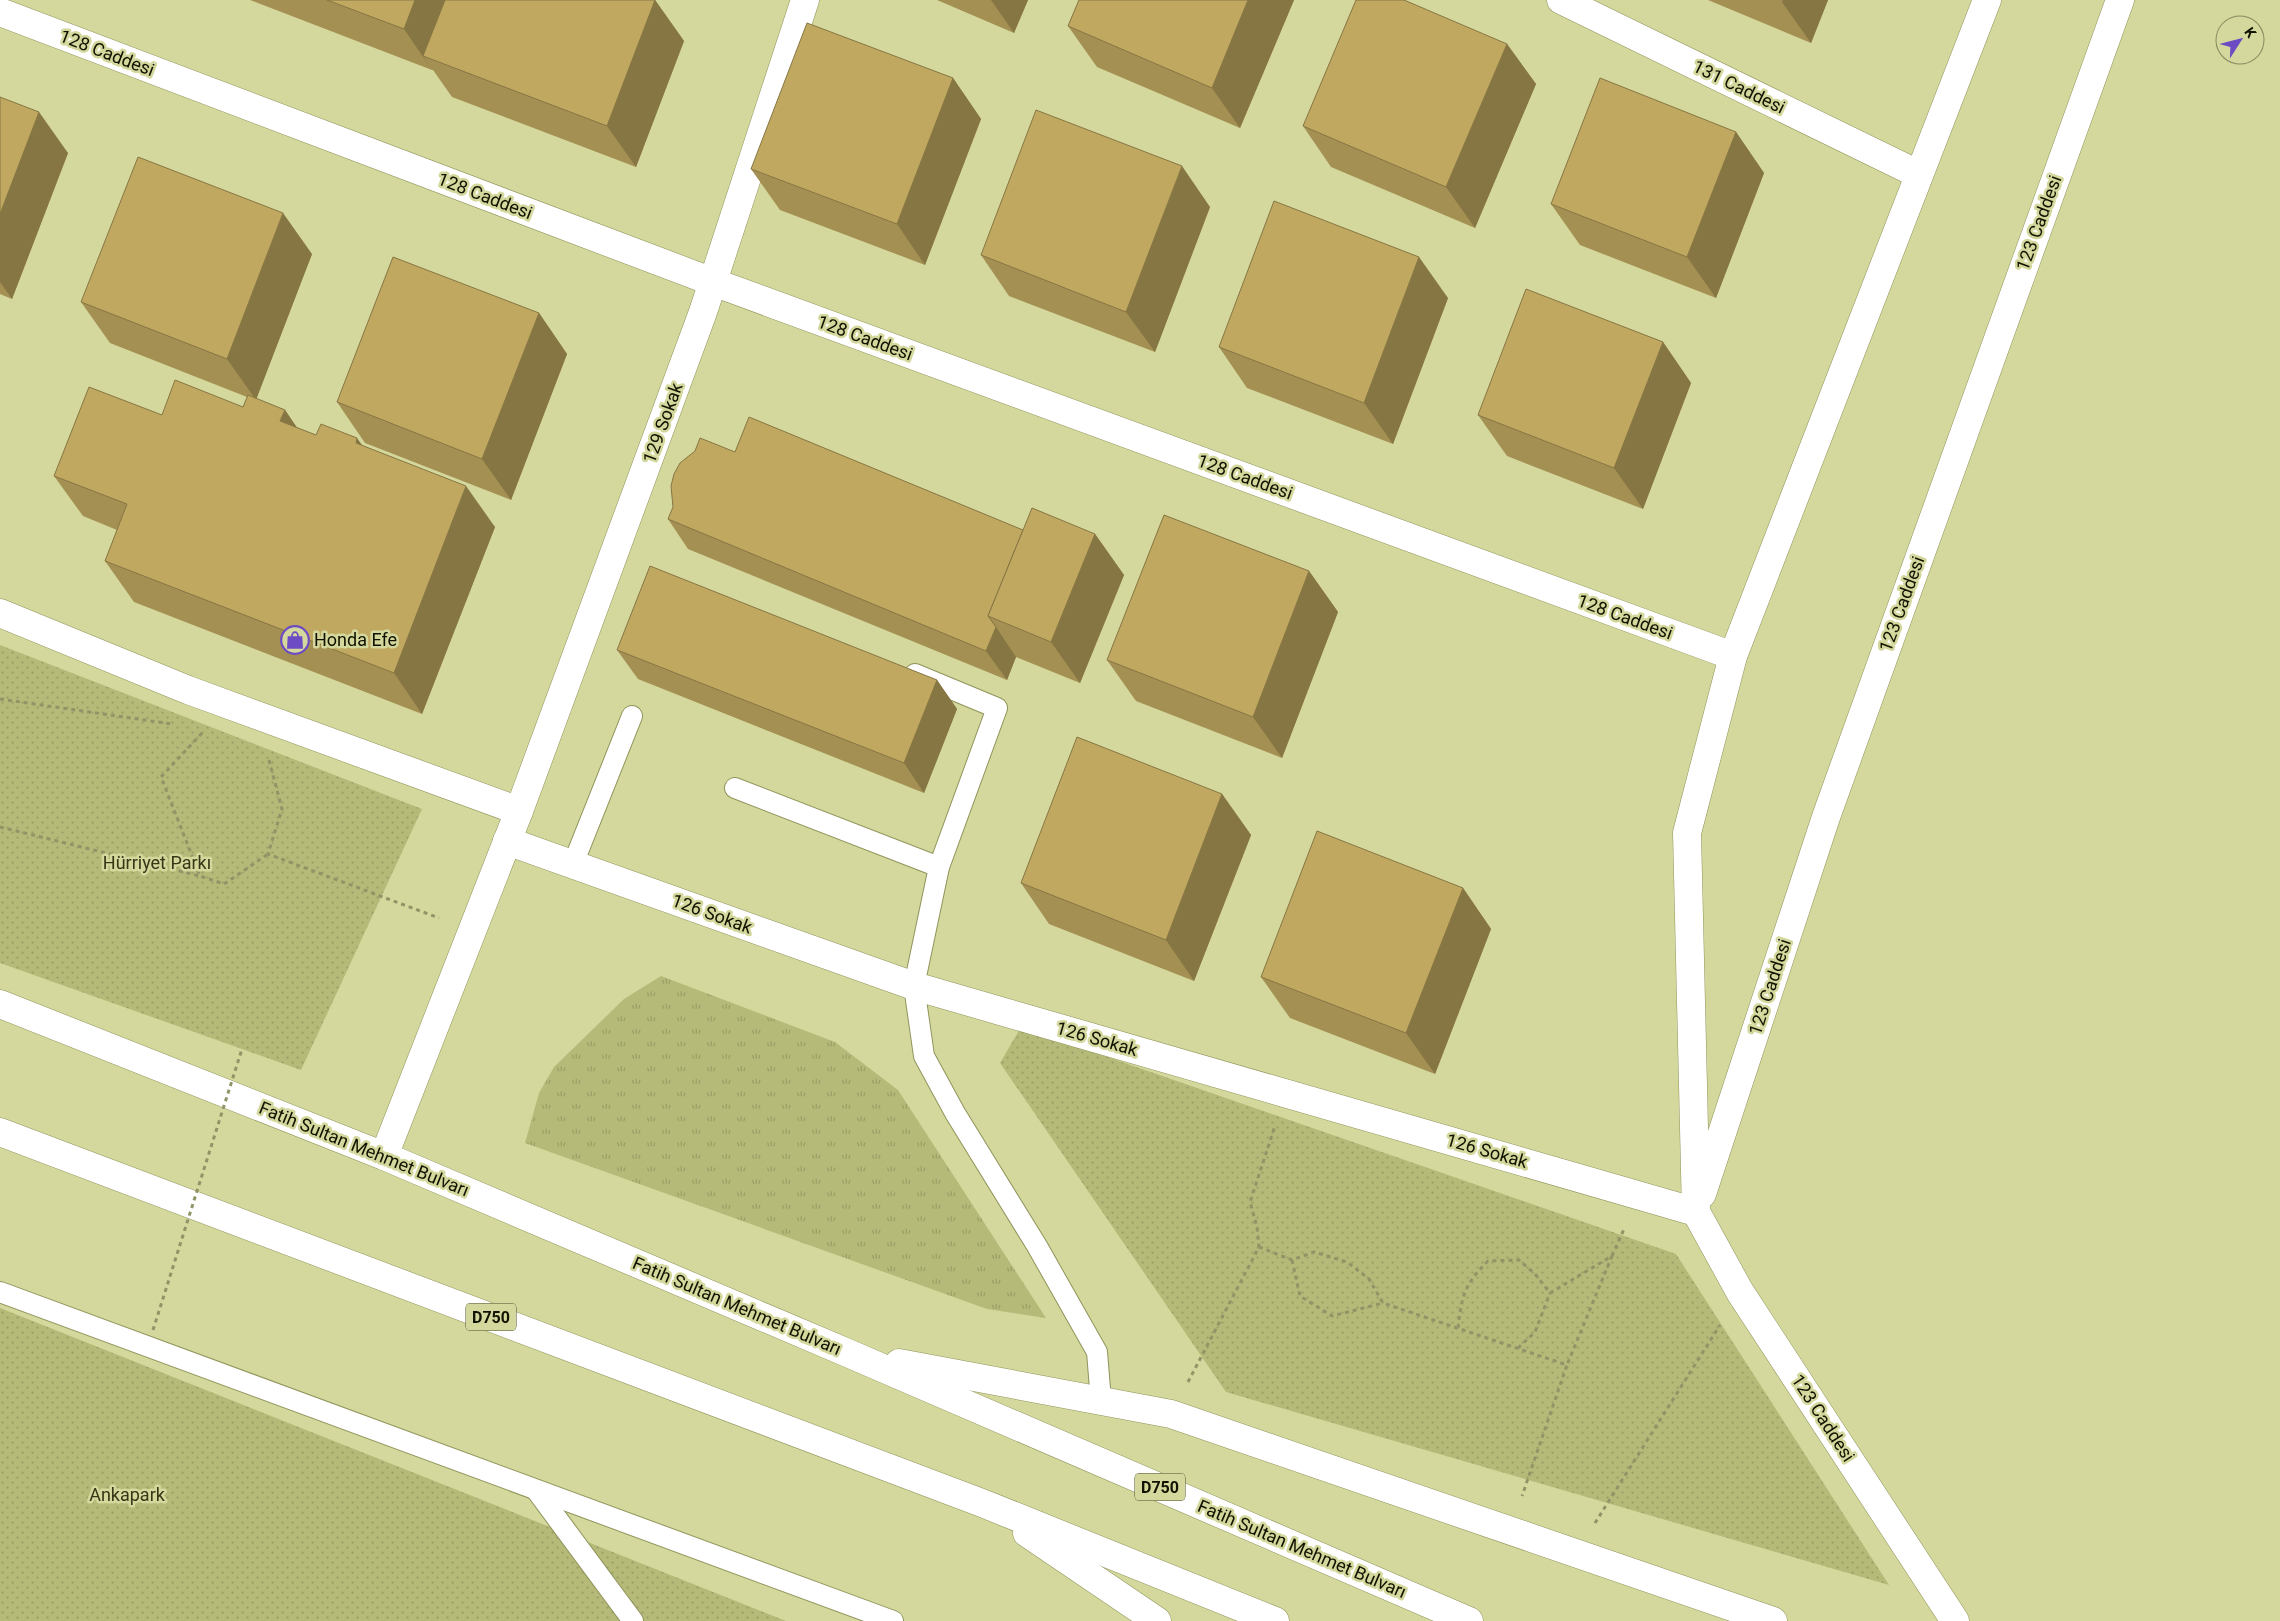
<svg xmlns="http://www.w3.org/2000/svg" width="2280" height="1621" viewBox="0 0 2280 1621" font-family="Roboto,sans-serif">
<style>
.grass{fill:url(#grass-tufts)}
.park{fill:url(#park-dots)}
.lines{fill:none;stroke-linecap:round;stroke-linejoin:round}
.service-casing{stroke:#90945b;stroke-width:22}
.minor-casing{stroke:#90945b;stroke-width:29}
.tertiary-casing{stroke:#90945b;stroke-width:29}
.secondary-casing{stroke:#90945b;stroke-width:29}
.trunk-casing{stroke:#90945b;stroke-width:29}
.path{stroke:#919467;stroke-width:3;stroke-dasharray:4 4;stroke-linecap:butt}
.service{stroke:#fff;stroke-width:20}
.minor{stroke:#fff;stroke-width:28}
.tertiary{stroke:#fff;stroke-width:28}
.secondary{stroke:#fff;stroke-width:28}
.trunk{stroke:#fff;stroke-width:28}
.path-bridge{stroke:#919467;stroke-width:3;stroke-dasharray:4 4;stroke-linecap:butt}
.wall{fill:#a59053}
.shaded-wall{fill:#867643}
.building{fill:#c0a860;stroke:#867643}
.labels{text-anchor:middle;stroke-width:5;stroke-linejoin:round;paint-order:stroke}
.shield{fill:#d4d89c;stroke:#4c4d2f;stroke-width:1}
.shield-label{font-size:16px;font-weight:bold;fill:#111200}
.street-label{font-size:18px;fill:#111200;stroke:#d4d89c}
.poi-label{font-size:18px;fill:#111200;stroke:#d4d89c;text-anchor:start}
.park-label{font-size:18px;fill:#353717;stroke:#d4d89c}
</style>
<defs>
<pattern id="grass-tufts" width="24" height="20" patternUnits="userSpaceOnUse" patternTransform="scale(1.25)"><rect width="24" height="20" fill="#b5ba78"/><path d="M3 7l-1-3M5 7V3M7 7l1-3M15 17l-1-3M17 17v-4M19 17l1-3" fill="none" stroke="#9b9f66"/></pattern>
<pattern id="park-dots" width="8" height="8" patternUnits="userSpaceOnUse" patternTransform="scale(1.25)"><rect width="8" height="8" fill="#b5ba78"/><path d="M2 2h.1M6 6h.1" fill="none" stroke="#9b9f66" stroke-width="1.8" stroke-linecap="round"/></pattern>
</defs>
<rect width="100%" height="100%" fill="#d4d89c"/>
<path class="grass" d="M661 976 835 1042 898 1090 1046 1318 987 1309 525 1143 539 1093 554 1067 624 999Z"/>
<g class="park">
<path d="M0 645 422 809 301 1070 0 963Z"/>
<path d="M1021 1027 1676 1254 1889 1585 1226 1392 1000 1063Z"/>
<path d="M0 1308 786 1621H0Z"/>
</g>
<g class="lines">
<defs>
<g id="service">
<path d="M915 674 997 708 939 867 914 986 924 1056 955 1113 1037 1246 1097 1352 1101 1401"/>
<path d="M735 788 939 867"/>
<path d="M573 864 632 716"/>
<path d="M0 1292 893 1621"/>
<path d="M536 1490 633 1621"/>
</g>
<g id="minor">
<path d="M0 12 713 282 1733 656"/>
<path d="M384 1156 519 811 703 312 805 0"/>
</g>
<g id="tertiary">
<path d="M1561 0 1918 174"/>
<path d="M0 613 188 690 519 811"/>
<path d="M507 841 914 986 1696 1212"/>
</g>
<g id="secondary">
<path d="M1702 1194 1826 817 2120 0"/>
<path d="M1955 1621 1740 1292 1696 1212 1687 833 1733 656 1987 0"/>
</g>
<g id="trunk">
<path d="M0 1004 384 1156 850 1354 1469 1621"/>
<path d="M0 1132 982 1503 1275 1621"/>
<path d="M899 1363 1171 1414 1773 1621"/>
<path d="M1027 1533 1157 1621"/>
</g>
</defs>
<use href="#service" class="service-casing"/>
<use href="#minor" class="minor-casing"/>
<use href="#tertiary" class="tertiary-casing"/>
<use href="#secondary" class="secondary-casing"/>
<use href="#trunk" class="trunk-casing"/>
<g class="path">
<path d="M0 699 172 724"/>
<path d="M202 733 161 777 200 876 224 884 268 854"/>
<path d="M269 760 282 809 268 854 439 918"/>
<path d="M0 827 200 876"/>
<path d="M1259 1247 1292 1260 1314 1252 1347 1262 1369 1279 1383 1303 1567 1365 1522 1496"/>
<path d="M1612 1256 1624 1229"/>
<path d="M1292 1260 1300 1296 1332 1316 1383 1303"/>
<path d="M1458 1328C1462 1295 1464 1285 1488 1261L1519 1260 1535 1274 1550 1293 1612 1256 1567 1365"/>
<path d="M1518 1348 1535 1332 1550 1293"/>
<path d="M1188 1382 1259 1247 1257 1227 1250 1202 1275 1126"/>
<path d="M1595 1523 1720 1325"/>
</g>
<use href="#service" class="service"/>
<use href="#minor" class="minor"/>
<use href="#tertiary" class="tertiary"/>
<use href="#secondary" class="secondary"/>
<use href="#trunk" class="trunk"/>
<path class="path-bridge" d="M153 1330 242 1049"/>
</g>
<g class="wall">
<path d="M250 0H655L684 41 636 167 452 97 433 70H432Z"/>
<path d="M937 0H1028L1014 33Z"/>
<path d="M1079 0H1294L1240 128 1097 67 1068 26Z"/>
<path d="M1708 0H1828L1811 43Z"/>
<path d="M1507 44 1536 84 1475 228 1331 167 1303 126Z"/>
<path d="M953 78 981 119 925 265 780 210 751 169Z"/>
<path d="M0 97 68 153 12 299 0 294Z"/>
<path d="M1736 132 1764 173 1716 298 1580 245 1551 204Z"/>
<path d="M1210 207 1155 352 1009 296 981 255Z"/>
<path d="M312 254 256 399 285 410 297 428 316 435 362 445 495 527 422 714 134 602 105 561 117 530 83 516 54 476 162 415 243 407 247 397 110 343 81 302Z"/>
<path d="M1448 298 1393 444 1247 388 1219 347Z"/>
<path d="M539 313 567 354 511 500 365 443 337 402Z"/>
<path d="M1663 342 1691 383 1643 509 1507 456 1478 415Z"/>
<path d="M735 452 1023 530 1095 534 1124 575 1080 683 1016 657 1007 680 688 549 668 519Z"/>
<path d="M1309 571 1338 612 1282 758 1136 701 1107 660Z"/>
<path d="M617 650 937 680 957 709 924 793 638 679Z"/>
<path d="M1222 794 1251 835 1194 981 1049 924 1021 883Z"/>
<path d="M1463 888 1491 929 1435 1074 1290 1018 1261 977Z"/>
</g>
<g class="shaded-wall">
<path d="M415 0H459L423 56 432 70 404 29Z"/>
<path d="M655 0 684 41 636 167 607 126Z"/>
<path d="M991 0H1028L1014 33Z"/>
<path d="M1248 0H1294L1240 128 1212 88Z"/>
<path d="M1783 0H1828L1811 43 1782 2Z"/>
<path d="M1507 44 1536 84 1475 228 1446 187Z"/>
<path d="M953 78 981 119 925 265 897 224Z"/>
<path d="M39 112 68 153 12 299 0 282V214Z"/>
<path d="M1736 132 1764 173 1716 298 1687 257Z"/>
<path d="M1182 166 1210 207 1155 352 1126 312Z"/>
<path d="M283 213 312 254 256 400 227 359Z"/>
<path d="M1419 257 1448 298 1393 444 1364 403Z"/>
<path d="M539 313 567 354 511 500 482 459Z"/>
<path d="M1663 342 1691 383 1643 509 1614 468Z"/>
<path d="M285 410 313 451 280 421Z"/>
<path d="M357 438 386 479 356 443Z"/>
<path d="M466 486 495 527 422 714 394 673Z"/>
<path d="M1095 534 1124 575 1080 683 1051 642Z"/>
<path d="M1309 571 1338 612 1282 758 1253 717Z"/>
<path d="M996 627 1016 657 1007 680 986 651Z"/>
<path d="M937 680 957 709 924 793 904 763Z"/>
<path d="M1222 794 1251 835 1194 981 1166 940Z"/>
<path d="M1463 888 1491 929 1435 1074 1406 1033Z"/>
</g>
<g class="building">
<path d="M327 0H415L404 29Z"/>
<path d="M445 0H655L607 126 423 56Z"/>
<path d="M1079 0H1248L1212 88 1068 26Z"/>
<path d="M1356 0H1404L1507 44 1446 187 1303 126Z"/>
<path d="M807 23 953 78 897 224 751 169Z"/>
<path d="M1600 78 1736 132 1687 257 1551 204Z"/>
<path d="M0 97 39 112 0 214Z"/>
<path d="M1036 110 1182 166 1126 312 981 255Z"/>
<path d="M138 157 283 213 227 359 81 302Z"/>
<path d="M1274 201 1419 257 1364 403 1219 347Z"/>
<path d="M393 257 539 313 482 459 337 402Z"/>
<path d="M1526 289 1663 342 1614 468 1478 415Z"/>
<path d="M175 380 243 407 248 395 285 410 280 421 316 435 321 424 357 438 356 443 466 486 394 673 105 561 127 504 54 476 89 387 162 415Z"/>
<path d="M749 417 1023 530 988 616 996 627 986 651 668 519 673 507 671 486 674 474 680 463 695 451 700 438 735 452Z"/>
<path d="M1032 508 1095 534 1051 642 988 616Z"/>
<path d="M1164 515 1309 571 1253 717 1107 660Z"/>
<path d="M650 566 937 680 904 763 617 650Z"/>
<path d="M1077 737 1222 794 1166 940 1021 883Z"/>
<path d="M1317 831 1463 888 1406 1033 1261 977Z"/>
</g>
<defs>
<symbol id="shop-ring" viewBox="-11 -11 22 22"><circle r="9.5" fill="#d4d89c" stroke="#6d4bc4" stroke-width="1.5"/><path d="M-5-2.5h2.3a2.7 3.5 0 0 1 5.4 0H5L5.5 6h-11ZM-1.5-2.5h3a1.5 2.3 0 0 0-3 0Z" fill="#6d4bc4"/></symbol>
</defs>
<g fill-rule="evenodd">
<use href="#shop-ring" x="279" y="624" width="32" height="32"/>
</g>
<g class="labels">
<g class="shield">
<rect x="466" y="1303.5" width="50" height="27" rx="4"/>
<rect x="1135" y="1473.5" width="50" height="27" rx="4"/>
</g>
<g class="shield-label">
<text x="491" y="1323">D750</text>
<text x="1160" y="1493">D750</text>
</g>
<g class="street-label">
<text transform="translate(107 53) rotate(21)" y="6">128 Caddesi</text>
<text transform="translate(1739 87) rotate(26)" y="6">131 Caddesi</text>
<text transform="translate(485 196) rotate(21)" y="6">128 Caddesi</text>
<text transform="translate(2039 223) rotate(-70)" y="6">123 Caddesi</text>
<text transform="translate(865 338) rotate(20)" y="6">128 Caddesi</text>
<text transform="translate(663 423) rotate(-70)" y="6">129 Sokak</text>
<text transform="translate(1245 477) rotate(20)" y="6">128 Caddesi</text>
<text transform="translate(1902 604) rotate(-70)" y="6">123 Caddesi</text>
<text transform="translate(1625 617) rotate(20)" y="6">128 Caddesi</text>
<text transform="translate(712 914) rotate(20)" y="6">126 Sokak</text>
<text transform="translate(1770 987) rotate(-72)" y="6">123 Caddesi</text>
<text transform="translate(1097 1039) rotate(16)" y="6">126 Sokak</text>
<text transform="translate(364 1149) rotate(22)" y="6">Fatih Sultan Mehmet Bulvarı</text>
<text transform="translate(1487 1151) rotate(16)" y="6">126 Sokak</text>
<text transform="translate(737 1306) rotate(23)" y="6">Fatih Sultan Mehmet Bulvarı</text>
<text transform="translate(1823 1418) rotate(57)" y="6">123 Caddesi</text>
<text transform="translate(1302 1549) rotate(23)" y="6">Fatih Sultan Mehmet Bulvarı</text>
</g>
<g class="poi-label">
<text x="314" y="646">Honda Efe</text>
</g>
<g class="park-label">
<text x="157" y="869">Hürriyet Parkı</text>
<text x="127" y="1501">Ankapark</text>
</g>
</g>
<g transform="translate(2240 40) rotate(54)"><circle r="24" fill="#d4d89c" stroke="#86895e"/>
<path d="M0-4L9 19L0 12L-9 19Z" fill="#6d4bc4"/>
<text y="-8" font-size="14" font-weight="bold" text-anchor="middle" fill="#111200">K</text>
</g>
</svg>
